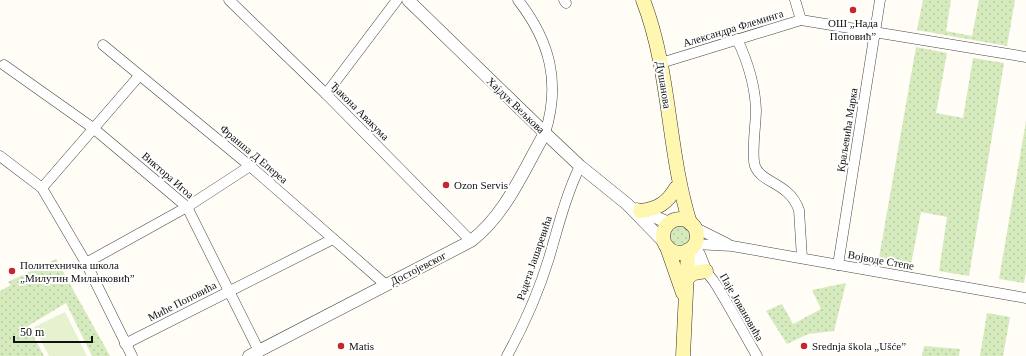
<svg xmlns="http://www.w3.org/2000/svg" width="1026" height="356" viewBox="0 0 1026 356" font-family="Georgia,serif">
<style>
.grass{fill:url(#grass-dots)}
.pitch{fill:#e6f2cf}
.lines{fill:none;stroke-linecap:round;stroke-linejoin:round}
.minor-casing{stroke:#444;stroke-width:11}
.tertiary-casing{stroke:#444;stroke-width:13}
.secondary-casing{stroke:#333;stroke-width:15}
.minor{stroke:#fff;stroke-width:10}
.tertiary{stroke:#fff;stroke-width:12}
.secondary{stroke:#fff6b0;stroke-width:14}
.poi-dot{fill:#c4262e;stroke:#fff;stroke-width:1.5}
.labels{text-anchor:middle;stroke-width:4;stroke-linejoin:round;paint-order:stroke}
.poi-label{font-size:11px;fill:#111;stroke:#fff;text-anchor:start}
.street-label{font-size:11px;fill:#111;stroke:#fff}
</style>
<defs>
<pattern id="grass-dots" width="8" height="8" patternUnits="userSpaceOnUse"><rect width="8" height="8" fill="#d5ebbd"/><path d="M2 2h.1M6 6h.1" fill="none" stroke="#b6c8a1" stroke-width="1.8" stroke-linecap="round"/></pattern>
</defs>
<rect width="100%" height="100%" fill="#fffdf5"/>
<g class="grass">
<path d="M923 0H951L946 31 972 36 979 0H1015L1007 46 917 30Z"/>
<path d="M916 47 947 53 936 113 963 118 973 58 1004 63 969 276 939 271 947 217 921 212 911 264 879 258Z"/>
<path d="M1026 121V272L1024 283 999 279Z"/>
<circle cx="680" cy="236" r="11"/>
<path d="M56 259 110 356H92L66 303 28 326 44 356H0V291L11 285 8 282Z"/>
<path d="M846 283 834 331 808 334 787 344 766 311 782 304 793 324 821 309 812 290Z"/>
<path d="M987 313 1010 317 1003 356H980Z"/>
<path d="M924 346 960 349 959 356H922Z"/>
</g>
<path class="pitch" d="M65 312 87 356H49L34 327Z"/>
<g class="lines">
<defs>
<g id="minor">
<path d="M229 0 326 94 471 241"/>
<path d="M518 0C550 41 561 83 545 133"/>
<path d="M564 0 566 3"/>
<path d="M795 0 801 20"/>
<path d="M737 39C748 62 755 85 756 110 756 124 751 155 755 166 762 184 789 182 799 210L802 258"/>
<path d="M103 45 250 166 386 285"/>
<path d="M661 63 801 20 1026 57"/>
<path d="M4 65 93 128 187 207 259 351"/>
<path d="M326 94 397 0"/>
<path d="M0 156 42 188 86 263 132 356"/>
<path d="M42 188 139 76"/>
<path d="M694 227 728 244"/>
<path d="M695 244 732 246 1026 298"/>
<path d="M693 245 700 254 706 269"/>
<path d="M690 249C695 263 707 271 715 283 730 307 743 332 757 356"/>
<path d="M86 263 187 207 250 166"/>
<path d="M838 265 880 0"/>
<path d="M125 344 333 239"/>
<path d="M507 356C524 325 539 291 549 258 558 227 566 195 580 166"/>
</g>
<g id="tertiary">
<path d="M408 0 545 133 580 166 627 204 664 242"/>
<path d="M637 209 669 223"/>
<path d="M249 356 471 241C506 214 523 171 545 133"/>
</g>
<g id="secondary">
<path d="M643 0C671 72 667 150 690 223"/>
<path d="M640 211C658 209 667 203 676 188"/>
<circle cx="680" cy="236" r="17"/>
<path d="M667 247 683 293"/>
<path d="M687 278 694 273 706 271"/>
<path d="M683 356 688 250"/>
</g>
</defs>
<use href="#minor" class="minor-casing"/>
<use href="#tertiary" class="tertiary-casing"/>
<use href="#secondary" class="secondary-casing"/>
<use href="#minor" class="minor"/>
<use href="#tertiary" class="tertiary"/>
<use href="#secondary" class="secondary"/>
</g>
<g class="poi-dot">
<circle cx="853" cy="10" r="4"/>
<circle cx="446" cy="185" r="4"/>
<circle cx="12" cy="271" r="4"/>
<circle cx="341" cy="346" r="4"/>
<circle cx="804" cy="346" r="4"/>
</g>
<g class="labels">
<g class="poi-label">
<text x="853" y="27" text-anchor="middle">ОШ „Нада<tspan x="853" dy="13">Поповић”</tspan></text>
<text x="454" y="189">Ozon Servis</text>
<text x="20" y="269">Политехничка школа<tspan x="20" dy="13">„Милутин Миланковић”</tspan></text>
<text x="349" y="350">Matis</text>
<text x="812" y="350">Srednja škola „Ušće”</text>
</g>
<g class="street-label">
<text transform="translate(733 28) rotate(-17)" y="4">Александра Флеминга</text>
<text transform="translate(664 85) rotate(81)" y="4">Душанова</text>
<text transform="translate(516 105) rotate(44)" y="4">Хајдук Вељкова</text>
<text transform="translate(360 111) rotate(45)" y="4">Ђакона Авакума</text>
<text transform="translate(847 130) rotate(-81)" y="4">Краљевића Марка</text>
<text transform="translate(254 154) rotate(40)" y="4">Франша Д Епереа</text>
<text transform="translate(168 175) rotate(41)" y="4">Виктора Игоа</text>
<text transform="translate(534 258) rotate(-71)" y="4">Радета Јашаревића</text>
<text transform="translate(881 260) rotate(10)" y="4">Војводе Степе</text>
<text transform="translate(418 268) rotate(-27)" y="4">Достојевског</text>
<text transform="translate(182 301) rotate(-27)" y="4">Миће Поповића</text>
<text transform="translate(742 307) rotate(60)" y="4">Паје Јовановића</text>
</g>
</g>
<path d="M14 336v6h78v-6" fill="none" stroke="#111111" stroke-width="2"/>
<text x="20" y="336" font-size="12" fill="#111111" stroke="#ffffff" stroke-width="3" paint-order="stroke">50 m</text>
</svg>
